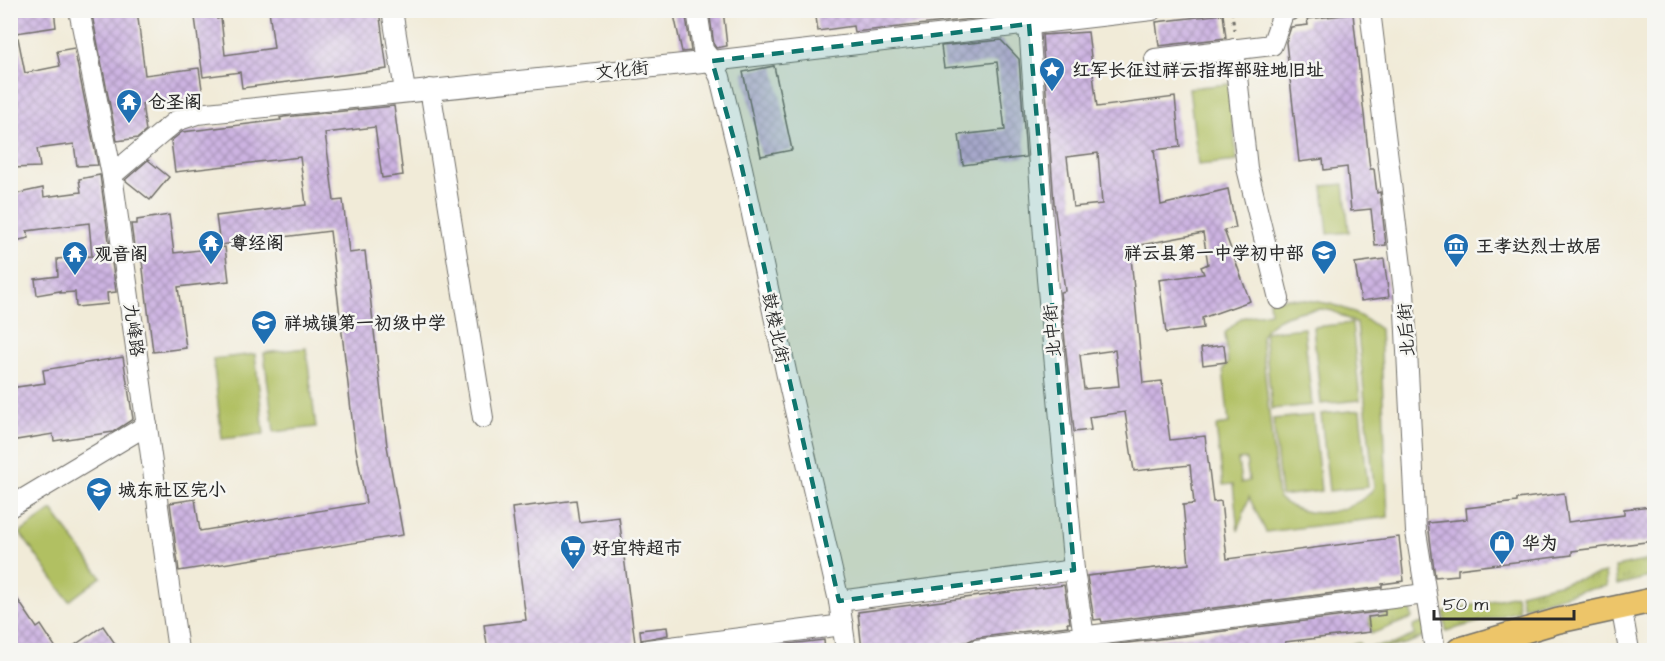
<svg xmlns="http://www.w3.org/2000/svg" width="1665" height="661" viewBox="0 0 1665 661" font-family="'Architects Daughter','LXGW WenKai TC',sans-serif">
<style>
.grass{fill:url(#grass-tufts);stroke:#6e7646;stroke-width:1.5}
.green{fill:#b1c062;stroke:#6e7646;stroke-width:1.5;fill-rule:evenodd}
.building{fill:url(#building-cross-hatch);fill-rule:evenodd}
.lines{fill:none;stroke-linecap:round;stroke-linejoin:round}
.minor-casing{stroke:#706e68;stroke-width:22}
.major-casing{stroke:#706e68;stroke-width:27}
.path{stroke:#706e68;stroke-width:3;stroke-dasharray:4.5 4.5;stroke-linecap:butt}
.minor{stroke:#fff;stroke-width:20}
.major{stroke:#edc569;stroke-width:24}
.marked{fill:#0f766e;fill-opacity:0.2;stroke:#0f766e;stroke-width:4.5;stroke-dasharray:12 8;stroke-linejoin:round}
.labels{text-anchor:middle;stroke-width:5;stroke-linejoin:round;paint-order:stroke}
.street-label{font-size:18px;fill:#2b2b2b;stroke:#f6f6f2}
.poi-label{font-size:18px;font-weight:bold;fill:#2b2b2b;stroke:#f6f6f2;text-anchor:start}
</style>
<defs>
<pattern id="grass-tufts" width="24" height="20" patternUnits="userSpaceOnUse" patternTransform="scale(1.5)"><rect width="24" height="20" fill="#b1c062"/><path d="M3 7l-1-3M5 7V3M7 7l1-3M15 17l-1-3M17 17v-4M19 17l1-3" fill="none" stroke="#909c51"/></pattern>
<pattern id="building-cross-hatch" width="8" height="8" patternUnits="userSpaceOnUse" patternTransform="scale(1.5)"><rect width="8" height="8" fill="#cdb4e2"/><path d="M0 0l8 8M0 8l8-8" fill="none" stroke="#a793b7"/></pattern>
</defs>
<rect width="100%" height="100%" fill="#f6f6f2"/>
<filter id="ink" filterUnits="userSpaceOnUse"><feTurbulence type="fractalNoise" baseFrequency=".0167" numOctaves="2"/><feDisplacementMap in="SourceGraphic" scale="12" xChannelSelector="R" yChannelSelector="G"/><feConvolveMatrix kernelMatrix="1 2 1 2 8 2 1 2 1" color-interpolation-filters="sRGB"/></filter>
<filter id="wash" filterUnits="userSpaceOnUse"><feTurbulence type="fractalNoise" baseFrequency=".008" numOctaves="4" result="noise"/><feDisplacementMap in="SourceGraphic" scale="24" xChannelSelector="R" yChannelSelector="G"/><feGaussianBlur stdDeviation="1.35" result="paint"/><feColorMatrix in="noise" values="0 0 0 0 0 0 0 0 0 0 0 0 0 0 0 0 0 1.4 0 .05"/><feComposite in="paint" operator="in"/></filter>
<g filter="url(#wash)">
<rect width="100%" height="100%" fill="#f1ebd8"/>
<g class="grass">
<path d="M1654 559V576L1617 585 1615 567Z"/>
<path d="M1605 573 1607 586 1580 591 1523 607 1520 593Z"/>
<path d="M1516 595 1519 611 1446 631 1444 612Z"/>
<path d="M1410 605 1412 618 1371 634 1368 610Z"/>
<path d="M1425 622 1427 635C1398 650 1374 650 1342 650L1341 647 1359 643 1363 648 1394 644 1414 635 1413 626Z"/>
</g>
<g class="green">
<path d="M1229 84 1237 161 1198 165 1189 88Z"/>
<path d="M1344 184 1349 232 1328 234 1323 186Z"/>
<path d="M1289 298C1329 302 1347 305 1380 329L1388 517 1266 532 1249 497 1238 531 1233 484 1223 485 1216 426 1229 424 1223 369 1228 363 1225 333 1241 318 1270 312 1269 301ZM1322 309 1333 311 1357 324 1374 487C1371 493 1367 496 1361 500 1336 516 1301 519 1278 497L1261 336C1273 315 1300 310 1322 309ZM1246 459 1249 481 1241 483 1238 460Z"/>
<path d="M1352 323 1360 400 1321 404 1313 327Z"/>
<path d="M1304 328 1312 405 1272 409 1264 332Z"/>
<path d="M306 348 316 427 274 432 264 353Z"/>
<path d="M255 354 264 434 222 439 213 359Z"/>
<path d="M1360 410 1368 487 1329 491 1321 414Z"/>
<path d="M1313 415 1321 491 1281 496 1273 419Z"/>
<path d="M52 510 101 577 69 601 20 533Z"/>
</g>
<g id="blocks">
<g class="building">
<path d="M10 10H54L56 27 10 34Z"/>
<path d="M91 10H137L145 75 199 68 203 96 142 104 146 131 138 138 117 141Z"/>
<path d="M194 10H217V19L221 18 225 55 274 48 269 10H379L387 69 242 88 240 72 203 77Z"/>
<path d="M673 10H685L691 51 682 52Z"/>
<path d="M709 10H723L727 46 716 48 714 45Z"/>
<path d="M815 10H976L981 18 854 32 853 26 818 31Z"/>
<path d="M1223 14 1226 38 1159 46 1156 22Z"/>
<path d="M1353 14 1370 169H1374L1377 193 1380 192 1386 245 1375 246 1371 209 1351 211 1347 167 1324 170 1323 159 1299 162 1286 42 1291 27 1308 25 1307 19Z"/>
<path d="M1088 32 1097 107 1175 97 1180 147 1154 150 1161 205 1228 189 1236 228 1224 230 1250 301 1202 318 1203 328 1166 333 1159 280 1204 274 1201 267 1208 264 1203 233 1130 247 1143 383 1162 381 1170 440 1205 436 1213 502 1221 501 1227 559 1399 537 1404 581 1382 584V587L1102 622 1101 619 1094 620 1087 576 1189 564 1183 505 1194 504 1190 465 1134 471 1125 412 1089 417 1091 430 1074 432 1060 292 1065 291 1054 203 1042 35ZM1098 153 1102 204 1073 207 1067 157ZM1115 350 1119 386 1084 389 1080 355Z"/>
<path d="M18 38 25 73 60 66 57 51 74 48 98 165 77 166 74 144 37 149 40 167 10 168V128L18 127 10 88V39Z"/>
<path d="M1001 40 1019 59 1026 157 963 165 959 135 1005 130 997 62 944 68 941 46Z"/>
<path d="M774 66 792 150 761 156 743 72Z"/>
<path d="M394 106 403 175 382 178 375 127 325 133 334 201 343 200 349 253 365 251 387 446 403 535 179 571 170 503 195 499 200 531 366 503 355 444 330 231 220 245 216 216 306 205 300 157 175 172 171 141 182 132 281 120 280 118 284 117Z"/>
<path d="M148 160 169 177 150 200 125 180Z"/>
<path d="M100 175 116 292 107 293 108 304 76 307 75 292 60 293V291L37 295 35 279 58 276 57 259 92 256 89 223 27 231 29 238 10 242V195L43 188 44 197 81 192 79 179Z"/>
<path d="M169 215 174 253 225 247 229 281 178 287 186 348 153 352 142 261H136L131 224H137V220Z"/>
<path d="M1384 259 1389 297 1361 301 1355 263Z"/>
<path d="M1224 345 1226 362 1203 365 1201 348Z"/>
<path d="M123 357 133 419 113 432 54 441 53 434 10 441V388L45 383 43 370Z"/>
<path d="M1564 493 1568 522 1624 515V509L1652 506 1654 541 1572 551V555L1458 569V575L1435 577 1428 523 1467 519 1466 508 1517 502V499Z"/>
<path d="M576 500 579 522 619 517 635 643 576 651H488L484 625 526 620 512 508Z"/>
<path d="M1064 585 1070 623H1067L1068 626 975 638 967 642 905 651H862L858 612Z"/>
<path d="M10 588 37 628 41 625 58 651H10Z"/>
<path d="M1385 611V615L1368 617 1370 632 1285 642 1286 651H1105L1104 646Z"/>
<path d="M103 626 116 645 108 651H66Z"/>
<path d="M667 627 668 635 641 640 640 630Z"/>
<path d="M824 640 825 651H738V650Z"/>
</g>
</g>
</g>
<g filter="url(#ink)">
<use href="#blocks" fill-opacity="0" stroke="#706e68" stroke-width="1.5"/>
<g class="lines">
<defs>
<g id="minor">
<path d="M79 10 112 175 178 650"/>
<path d="M392 10 405 91"/>
<path d="M697 10 703 50 712 61 720 77 742 168 787 376 839 601 846 650"/>
<path d="M1370 10 1404 291 1416 532 1435 650"/>
<path d="M1028 11 1047 279 1074 570 1086 650"/>
<path d="M1234 49 1247 168 1279 299"/>
<path d="M1155 59 1272 45 1284 11 1290 10"/>
<path d="M430 89 483 418"/>
<path d="M112 175 176 121 197 114 712 61 1152 10"/>
<path d="M10 507 147 425"/>
<path d="M839 601 1074 570"/>
<path d="M1621 606 1629 650"/>
<path d="M647 650 843 625"/>
<path d="M976 650 1425 594"/>
</g>
<path id="major" d="M1459 650 1557 621 1654 600"/>
</defs>
<use href="#minor" class="minor-casing"/>
<use href="#major" class="major-casing"/>
<path class="path" d="M1232 10 1234 30"/>
<use href="#minor" class="minor"/>
<use href="#major" class="major"/>
</g>
</g>
<path class="marked" d="M1029 24 1074 570 839 601 742 168 712 61Z"/>
<defs>
<symbol id="sight-pin" viewBox="-11 -11 22 30"><path d="M0 17L-7.5 6A9.5 9.5 0 1 1 7.5 6Z" fill="#1f6fb2" stroke="#f6f6f2"/><path d="M0-6L1.8-2.2L6-1.7L2.9 1.2L3.7 5.4L0 3.3L-3.7 5.4L-2.9 1.2L-6-1.7L-1.8-2.2Z" fill="#fff"/></symbol>
<symbol id="temple-pin" viewBox="-11 -11 22 30"><path d="M0 17L-7.5 6A9.5 9.5 0 1 1 7.5 6Z" fill="#1f6fb2" stroke="#f6f6f2"/><path d="M0-6L5-2H3V0L6.5 2.5H4V6H1.5V3h-3V6H-4V2.5H-6.5L-3 0V-2H-5Z" fill="#fff"/></symbol>
<symbol id="museum-pin" viewBox="-11 -11 22 30"><path d="M0 17L-7.5 6A9.5 9.5 0 1 1 7.5 6Z" fill="#1f6fb2" stroke="#f6f6f2"/><path d="M0-6L6-3V-2H-6V-3ZM-5-1h2V3h-2ZM-1-1h2V3h-2ZM3-1h2V3H3ZM-6 4H6V6H-6Z" fill="#fff"/></symbol>
<symbol id="school-pin" viewBox="-11 -11 22 30"><path d="M0 17L-7.5 6A9.5 9.5 0 1 1 7.5 6Z" fill="#1f6fb2" stroke="#f6f6f2"/><path d="M0-5L7-2L0 1L-7-2ZM-4 1L0 2.5L4 1V4Q0 6-4 4Z" fill="#fff"/></symbol>
<symbol id="shop-pin" viewBox="-11 -11 22 30"><path d="M0 17L-7.5 6A9.5 9.5 0 1 1 7.5 6Z" fill="#1f6fb2" stroke="#f6f6f2"/><path d="M-5-2.5h2.3a2.7 3.5 0 0 1 5.4 0H5L5.5 6h-11ZM-1.5-2.5h3a1.5 2.3 0 0 0-3 0Z" fill="#fff"/></symbol>
<symbol id="supermarket-pin" viewBox="-11 -11 22 30"><path d="M0 17L-7.5 6A9.5 9.5 0 1 1 7.5 6Z" fill="#1f6fb2" stroke="#f6f6f2"/><path d="M-6-5.5h2.5l.6 2H6L4.5 2H-2.5L-4.4-4H-6ZM-1.5 3.2a1.3 1.3 0 1 0 .1 0ZM3 3.2a1.3 1.3 0 1 0 .1 0Z" fill="#fff"/></symbol>
</defs>
<g fill-rule="evenodd">
<use href="#sight-pin" x="1037" y="55" width="30" height="40"/>
<use href="#temple-pin" x="114" y="87" width="30" height="40"/>
<use href="#temple-pin" x="196" y="228" width="30" height="40"/>
<use href="#museum-pin" x="1441" y="231" width="30" height="40"/>
<use href="#school-pin" x="1309" y="238" width="30" height="40"/>
<use href="#temple-pin" x="60" y="239" width="30" height="40"/>
<use href="#school-pin" x="249" y="308" width="30" height="40"/>
<use href="#school-pin" x="84" y="475" width="30" height="40"/>
<use href="#shop-pin" x="1487" y="528" width="30" height="40"/>
<use href="#supermarket-pin" x="558" y="533" width="30" height="40"/>
</g>
<g class="labels">
<g class="street-label">
<text transform="translate(622 70) rotate(-6)" y="6">文化街</text>
<text transform="translate(776 328) rotate(78)" y="6">鼓楼北街</text>
<text transform="translate(134 330) rotate(82)" y="6">九峰路</text>
<text transform="translate(1406 330) rotate(-94)" y="6">北后街</text>
<text transform="translate(1052 331) rotate(-95)" y="6">北中街</text>
</g>
<g class="poi-label">
<text x="1072" y="76">红军长征过祥云指挥部驻地旧址</text>
<text x="148" y="108">仓圣阁</text>
<text x="230" y="249">尊经阁</text>
<text x="1476" y="252">王孝达烈士故居</text>
<text x="1304" y="259" text-anchor="end">祥云县第一中学初中部</text>
<text x="94" y="260">观音阁</text>
<text x="284" y="329">祥城镇第一初级中学</text>
<text x="118" y="496">城东社区完小</text>
<text x="1522" y="549">华为</text>
<text x="592" y="554">好宜特超市</text>
</g>
</g>
<rect width="1665" height="661" fill="none" stroke="#f6f6f2" stroke-width="36"/>
<path d="M1434 610v9h140v-9" fill="none" stroke="#2b2b2b" stroke-width="3"/>
<text x="1443" y="610" font-size="18" fill="#2b2b2b" stroke="#f6f6f2" stroke-width="4.5" paint-order="stroke">50 m</text>
</svg>
